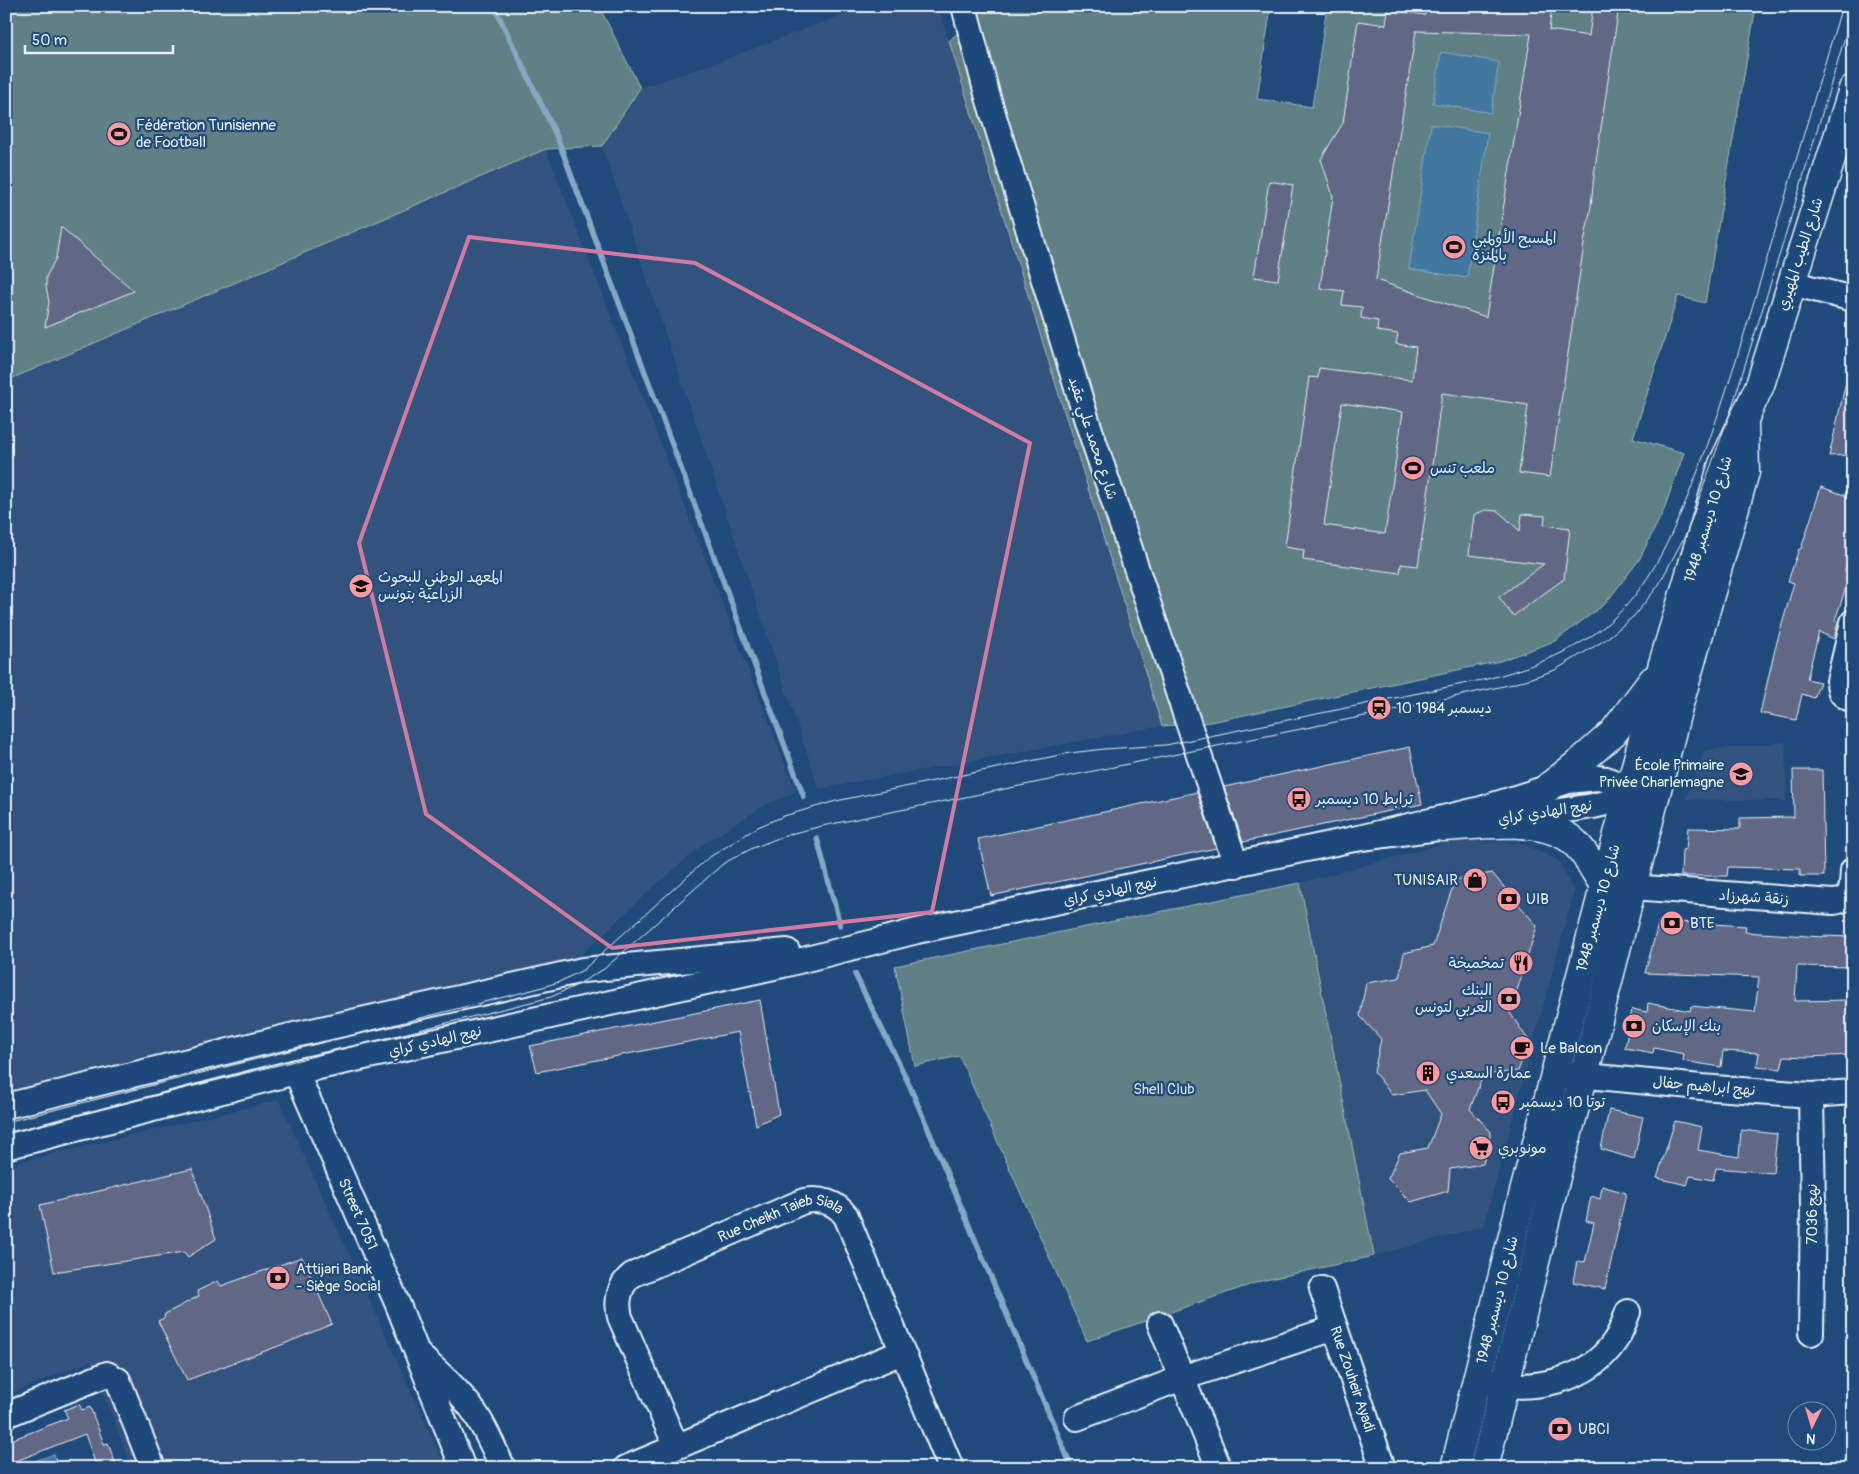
<svg xmlns="http://www.w3.org/2000/svg" width="1859" height="1474" viewBox="0 0 1859 1474" font-family="Pangolin,'Playpen Sans Arabic',sans-serif">
<style>
.built{fill:#33537d}
.green{fill:#5e8084;stroke:#a3b8be}
.water{fill:#4377a0;stroke:#85a8c3}
.lines{fill:none;stroke-linecap:round;stroke-linejoin:round}
.stream{stroke:#85a8c3;stroke-width:5.5}
.building{fill:#616885;stroke:#e8f1f8;fill-rule:evenodd}
.minor-casing{stroke:#e8f1f8;stroke-width:28}
.major-casing{stroke:#e8f1f8;stroke-width:31}
.minor{stroke:#1f4a7a;stroke-width:24}
.major{stroke:#1f4a7a;stroke-width:28}
.tram{stroke:#e8f1f8;stroke-width:1}
.marked{fill:none;stroke:#d37aa2;stroke-width:4;stroke-linejoin:round}
.labels{text-anchor:middle;stroke-width:4.5;stroke-linejoin:round;paint-order:stroke}
.poi-label{font-size:15px;fill:#e8f1f8;stroke:#1f4a7a;text-anchor:start}
.street-label{font-size:15px;fill:#e8f1f8;stroke:#1f4a7a}
.park-label{font-size:15px;fill:#d3e0e7;stroke:#1f4a7a}
</style>
<rect width="100%" height="100%" fill="#1f4a7a"/>
<filter id="ink" filterUnits="userSpaceOnUse"><feTurbulence type="fractalNoise" baseFrequency=".02" numOctaves="2"/><feDisplacementMap in="SourceGraphic" scale="10" xChannelSelector="R" yChannelSelector="G"/><feConvolveMatrix kernelMatrix="1 2 1 2 8 2 1 2 1" color-interpolation-filters="sRGB"/></filter>
<g filter="url(#ink)">
<g class="built">
<path d="M866 6H938L1162 726 819 789 602 146 640 88 723 60Z"/>
<path d="M546 149 796 792 765 805 705 843 650 890 578 958 288 1026 6 1096V381Z"/>
<path d="M1786 742V801L1686 799 1705 750Z"/>
<path d="M1453 841 1522 843 1559 861 1574 892 1484 1226 1374 1256 1300 883Z"/>
<path d="M279 1100 446 1468H132L91 1361 6 1395V1165Z"/>
</g>
<g class="green">
<path d="M6 6H599L640 88 602 146 546 149 6 381Z"/>
<path d="M987 6H1271L1257 99 1312 107 1327 6H1756L1705 303 1678 296 1633 438 1684 453 1663 512 1639 560 1605 604 1555 641 1500 661 1211 722 1162 726 949 41Z"/>
<path d="M1300 883 1374 1256 1261 1281 1087 1341 959 1056 915 1066 895 966Z"/>
</g>
<g class="water">
<path d="M1441 52 1499 62 1491 113 1433 103Z"/>
<path d="M1431 124 1488 133 1467 278 1409 269Z"/>
<path d="M54 1454 59 1468H16Z"/>
</g>
<g class="lines">
<g class="stream">
<path d="M494 6 557 137 804 797"/>
<path d="M817 838 840 925"/>
<path d="M855 974 909 1084 1072 1468"/>
</g>
</g>
<g class="building">
<path d="M1427 6H1552L1549 30 1589 36 1593 6H1619L1594 175 1591 206 1585 237 1550 477 1519 473 1528 405 1442 393 1418 566 1401 564 1400 573 1303 560 1304 550 1285 547 1309 377 1318 378 1319 368 1412 380 1416 347 1396 344 1398 334 1377 331 1378 321 1361 318 1362 307 1342 305 1344 291 1320 288 1333 196 1321 159 1343 123 1358 21 1386 25 1388 10 1425 15ZM1416 31 1531 34 1486 317 1376 280ZM1342 403 1403 412 1385 534 1324 525Z"/>
<path d="M1269 181 1293 185 1278 280 1254 277Z"/>
<path d="M61 227 134 291 45 327 49 302 46 286V277L56 258Z"/>
<path d="M1846 382 1853 383V455L1829 456Z"/>
<path d="M1821 487 1853 498V543L1845 571 1851 573 1835 620 1838 621 1834 639 1819 632 1807 679 1820 682 1814 698 1802 694 1796 720 1760 713 1776 645 1794 583 1788 581 1799 549H1801Z"/>
<path d="M1485 510 1498 511 1520 531 1522 514 1545 516 1544 525 1570 528 1564 579 1513 616 1499 597 1544 564 1469 555 1474 515Z"/>
<path d="M1410 747 1422 804 1243 842 1224 787Z"/>
<path d="M1793 770H1822L1824 876H1800V869L1728 867 1727 876H1681L1682 850 1686 849 1688 828 1740 829V818L1794 817Z"/>
<path d="M1197 792 1216 848 991 896 978 839Z"/>
<path d="M1492 873 1537 926 1510 1013 1529 1041 1518 1071 1483 1075 1470 1109 1491 1132 1483 1164 1450 1169 1448 1191 1411 1202 1388 1179 1400 1153 1428 1148 1441 1114 1425 1090 1392 1095 1374 1072 1381 1039 1360 1016 1366 983 1399 978 1404 953 1433 946 1455 880Z"/>
<path d="M1659 921 1746 926 1745 932 1823 937V936L1853 937V967L1797 966 1795 1001 1853 1000V1055L1807 1057 1784 1056 1781 1069 1757 1066 1759 1053 1723 1051 1721 1067 1683 1061 1684 1054 1654 1048 1653 1053 1625 1048 1632 1009 1647 1012 1648 1003 1690 1011 1691 1006 1755 1012 1759 977 1645 973Z"/>
<path d="M760 1000 779 1114 756 1125 738 1032 537 1072 530 1046Z"/>
<path d="M1609 1110 1643 1117 1634 1159 1601 1149Z"/>
<path d="M1675 1121 1702 1127 1698 1150 1739 1157 1741 1130 1777 1134 1773 1173 1716 1168 1713 1180 1690 1176 1687 1185 1657 1178Z"/>
<path d="M192 1169 216 1239 188 1257 184 1252 54 1272 40 1205Z"/>
<path d="M1602 1186 1626 1193 1605 1289 1573 1282 1577 1261 1585 1262 1594 1223 1586 1221 1591 1196 1600 1199Z"/>
<path d="M302 1257 332 1324 284 1344 187 1380 158 1321 164 1318 165 1314 199 1296 197 1291 218 1281 221 1286Z"/>
<path d="M79 1404 82 1410 90 1407 104 1444 108 1443 117 1468H97L85 1434 6 1465V1442L68 1418 64 1410Z"/>
</g>
<g class="lines">
<defs>
<g id="minor">
<path d="M964 6 987 94 1088 424 1236 865"/>
<path d="M1791 283 1853 299"/>
<path d="M1853 622 1839 681C1839 693 1842 696 1853 700"/>
<path d="M1354 839 1461 825"/>
<path d="M1632 887 1833 902C1853 900 1852 887 1853 870"/>
<path id="s1" d="M296 1072 398 1305 463 1468"/>
<path d="M1566 1074 1701 1087 1811 1095 1853 1092"/>
<path d="M1811 1095 1813 1206 1811 1333"/>
<path d="M6 1106 290 1036 583 970 787 951"/>
<path d="M6 1147 296 1072 783 965 917 931 1354 839 1481 809 1568 781 1597 778 1606 779 1619 785 1627 798 1593 806 1512 818"/>
<path id="s2" d="M1322 1289 1383 1468"/>
<path d="M1160 1324 1219 1468"/>
<path d="M420 1356C438 1372 455 1387 470 1406 484 1424 493 1447 503 1468"/>
<path d="M1486 1383C1532 1391 1587 1383 1615 1341 1621 1333 1624 1322 1628 1312"/>
<path d="M6 1415 107 1374 118 1380 153 1468"/>
<path d="M1077 1418 1182 1378 1335 1328"/>
<path id="s3" d="M676 1446 620 1317C616 1302 619 1285 632 1275L804 1201C820 1198 836 1202 846 1216L951 1468"/>
<path d="M626 1468 902 1352"/>
</g>
<g id="major">
<path d="M1546 789 1579 763 1613 733 1653 680"/>
<path d="M1443 827C1479 825 1533 817 1566 836 1583 846 1593 869 1604 885"/>
<path d="M1455 1468 1518 1215 1662 667 1723 464 1760 385 1853 89"/>
<path d="M1484 1468 1560 1161 1584 1075 1677 711 1745 472 1744 423"/>
</g>
</defs>
<use href="#minor" class="minor-casing"/>
<use href="#major" class="major-casing"/>
<use href="#minor" class="minor"/>
<use href="#major" class="major"/>
<g class="tram">
<path d="M6 1122 536 989 559 982 583 970 708 858 758 827 784 816 836 801 1070 753 1104 749 1166 745 1487 679C1543 664 1594 645 1632 599 1655 571 1669 540 1683 508 1706 454 1724 398 1742 341 1776 230 1808 118 1842 6"/>
<path d="M6 1133 551 997 575 986 604 969 724 863 753 848 786 835 822 826 1380 713 1513 684 1555 670 1605 640 1634 616 1658 586 1687 532 1731 410 1789 224 1853 10"/>
</g>
</g>
</g>
<path class="marked" d="M469 237 695 263 1030 443 932 912 612 948 426 814 359 543Z"/>
<defs>
<symbol id="stadium-disc" viewBox="-11 -11 22 22"><circle r="9.5" fill="#ff9aa2" stroke="#1f4a7a"/><path d="M0-5a6.5 5 0 1 0 0 10a6.5 5 0 1 0 0-10ZM-3.5-1.8h7v3.6h-7Z" fill="#111"/></symbol>
<symbol id="university-disc" viewBox="-11 -11 22 22"><circle r="9.5" fill="#ff9aa2" stroke="#1f4a7a"/><path d="M0-5L7-2L0 1L-7-2ZM-4 1L0 2.5L4 1V4Q0 6-4 4Z" fill="#111"/></symbol>
<symbol id="station-disc" viewBox="-11 -11 22 22"><circle r="9.5" fill="#ff9aa2" stroke="#1f4a7a"/><path d="M-3-6H3Q5-6 5-4V2Q5 4 3 4L4.5 6H3L1.5 4h-3L-3 6H-4.5L-3 4Q-5 4-5 2V-4Q-5-6-3-6ZM-3.5-4v3h7v-3ZM-3.5 1v1.5H-2V1ZM2 1v1.5H3.5V1Z" fill="#111"/></symbol>
<symbol id="school-disc" viewBox="-11 -11 22 22"><circle r="9.5" fill="#ff9aa2" stroke="#1f4a7a"/><path d="M0-5L7-2L0 1L-7-2ZM-4 1L0 2.5L4 1V4Q0 6-4 4Z" fill="#111"/></symbol>
<symbol id="bus-disc" viewBox="-11 -11 22 22"><circle r="9.5" fill="#ff9aa2" stroke="#1f4a7a"/><path d="M-5-6H5V4H4V6H2V4H-2V6H-4V4H-5ZM-3.5-4V0h7V-4ZM-3.5 1.2v1.5H-2V1.2ZM2 1.2v1.5H3.5V1.2Z" fill="#111"/></symbol>
<symbol id="shop-disc" viewBox="-11 -11 22 22"><circle r="9.5" fill="#ff9aa2" stroke="#1f4a7a"/><path d="M-5-2.5h2.3a2.7 3.5 0 0 1 5.4 0H5L5.5 6h-11ZM-1.5-2.5h3a1.5 2.3 0 0 0-3 0Z" fill="#111"/></symbol>
<symbol id="bank-disc" viewBox="-11 -11 22 22"><circle r="9.5" fill="#ff9aa2" stroke="#1f4a7a"/><path d="M-6-4H6V4H-6ZM0-2.3a2.3 2.3 0 1 0 0 4.6a2.3 2.3 0 1 0 0-4.6Z" fill="#111"/></symbol>
<symbol id="restaurant-disc" viewBox="-11 -11 22 22"><circle r="9.5" fill="#ff9aa2" stroke="#1f4a7a"/><path d="M-5-6h1v4h1v-4h1v4h1v-4h1v5L-1.5 .5V6h-2V.5L-5-1ZM5-6V6H3V1.5H1.5Q1.5-4 5-6Z" fill="#111"/></symbol>
<symbol id="cafe-disc" viewBox="-11 -11 22 22"><circle r="9.5" fill="#ff9aa2" stroke="#1f4a7a"/><path d="M-5.5-4.5H6V0H3Q3 3.5 0 3.5H-2.5Q-5.5 3.5-5.5 0ZM3-3.2v2h1.7v-2ZM-6 4.5H4V6H-6Z" fill="#111"/></symbol>
<symbol id="building-disc" viewBox="-11 -11 22 22"><circle r="9.5" fill="#ff9aa2" stroke="#1f4a7a"/><path d="M-4-6H4V6H1V3H-1V6H-4ZM-2.5-4.3h1.7v1.8h-1.7ZM.8-4.3h1.7v1.8H.8ZM-2.5-1h1.7V.8h-1.7ZM.8-1h1.7V.8H.8Z" fill="#111"/></symbol>
<symbol id="supermarket-disc" viewBox="-11 -11 22 22"><circle r="9.5" fill="#ff9aa2" stroke="#1f4a7a"/><path d="M-6-5.5h2.5l.6 2H6L4.5 2H-2.5L-4.4-4H-6ZM-1.5 3.2a1.3 1.3 0 1 0 .1 0ZM3 3.2a1.3 1.3 0 1 0 .1 0Z" fill="#111"/></symbol>
</defs>
<g fill-rule="evenodd">
<use href="#stadium-disc" x="105" y="120" width="28" height="28"/>
<use href="#stadium-disc" x="1440" y="233" width="28" height="28"/>
<use href="#stadium-disc" x="1399" y="454" width="28" height="28"/>
<use href="#university-disc" x="347" y="572" width="28" height="28"/>
<use href="#station-disc" x="1365" y="694" width="28" height="28"/>
<use href="#school-disc" x="1727" y="760" width="28" height="28"/>
<use href="#bus-disc" x="1285" y="785" width="28" height="28"/>
<use href="#shop-disc" x="1461" y="866" width="28" height="28"/>
<use href="#bank-disc" x="1495" y="885" width="28" height="28"/>
<use href="#bank-disc" x="1658" y="909" width="28" height="28"/>
<use href="#restaurant-disc" x="1507" y="949" width="28" height="28"/>
<use href="#bank-disc" x="1495" y="985" width="28" height="28"/>
<use href="#bank-disc" x="1620" y="1012" width="28" height="28"/>
<use href="#cafe-disc" x="1508" y="1034" width="28" height="28"/>
<use href="#building-disc" x="1414" y="1059" width="28" height="28"/>
<use href="#bus-disc" x="1489" y="1088" width="28" height="28"/>
<use href="#supermarket-disc" x="1467" y="1134" width="28" height="28"/>
<use href="#bank-disc" x="264" y="1264" width="28" height="28"/>
<use href="#bank-disc" x="1546" y="1415" width="28" height="28"/>
</g>
<g class="labels">
<g class="poi-label">
<text x="136" y="130">Fédération Tunisienne<tspan x="136" dy="17">de Football</tspan></text>
<text x="1472" y="243">المسبح الأولمبي<tspan x="1472" dy="17">بالمنزه</tspan></text>
<text x="1430" y="473">ملعب تنس</text>
<text x="378" y="582">المعهد الوطني للبحوث<tspan x="378" dy="17">الزراعية بتونس</tspan></text>
<text x="1396" y="713">10 ديسمبر 1984</text>
<text x="1724" y="770" text-anchor="end">École Primaire<tspan x="1724" dy="17">Privée Charlemagne</tspan></text>
<text x="1316" y="804">ترابط 10 ديسمبر</text>
<text x="1458" y="885" text-anchor="end">TUNISAIR</text>
<text x="1526" y="904">UIB</text>
<text x="1690" y="928">BTE</text>
<text x="1504" y="968" text-anchor="end">تمخميخة</text>
<text x="1492" y="995" text-anchor="end">البنك<tspan x="1492" dy="17">العربي لتونس</tspan></text>
<text x="1652" y="1031">بنك الإسكان</text>
<text x="1540" y="1053">Le Balcon</text>
<text x="1446" y="1078">عمارة السعدي</text>
<text x="1520" y="1107">توتا 10 ديسمبر</text>
<text x="1498" y="1153">مونوبري</text>
<text x="296" y="1274">Attijari Bank<tspan x="296" dy="17">- Siège Social</tspan></text>
<text x="1578" y="1434">UBCI</text>
</g>
<g class="street-label">
<text transform="translate(1800 254) rotate(-72)" y="5">شارع الطيب المهيري</text>
<text transform="translate(1093 438) rotate(72)" y="5">شارع محمد علي عقيد</text>
<text transform="translate(1708 519) rotate(-73)" y="5">شارع 10 ديسمبر 1948</text>
<text transform="translate(1545 812) rotate(-9)" y="5">نهج الهادي كراي</text>
<text transform="translate(1110 891) rotate(-12)" y="5">نهج الهادي كراي</text>
<text transform="translate(1754 897) rotate(4)" y="5">زنقة شهرزاد</text>
<text transform="translate(1598 908) rotate(-75)" y="5">شارع 10 ديسمبر 1948</text>
<text transform="translate(435 1041) rotate(-13)" y="5">نهج الهادي كراي</text>
<text transform="translate(1704 1086) rotate(5)" y="5">نهج ابراهيم جفال</text>
<text dy="5" stroke="none"><textPath href="#s1" startOffset="155">Street 7051</textPath></text>
<text transform="translate(1812 1214) rotate(-90)" y="5">نهج 7036</text>
<text dy="5" stroke="none"><textPath href="#s3" startOffset="348">Rue Cheikh Taieb Siala</textPath></text>
<text transform="translate(1497 1300) rotate(-76)" y="5">شارع 10 ديسمبر 1948</text>
<text dy="5" stroke="none"><textPath href="#s2" startOffset="95">Rue Zouheir Ayadi</textPath></text>
</g>
<g class="park-label">
<text x="1164" y="1094">Shell Club</text>
</g>
</g>
<rect width="1859" height="1474" fill="none" stroke="#1f4a7a" stroke-width="25"/>
<rect x="12" y="12" width="1834" height="1449" fill="none" stroke="#e8f1f8" stroke-width="2" filter="url(#ink)"/>
<g transform="translate(1812 1426) rotate(185)"><circle r="24" fill="#1f4a7a" stroke="#6f8dac"/>
<path d="M0-4L9 19L0 12L-9 19Z" fill="#ff9aa2"/>
<text y="-8" font-size="14" font-weight="bold" text-anchor="middle" fill="#e8f1f8">N</text>
</g>
<path d="M25 45v8h148v-8" fill="none" stroke="#e8f1f8" stroke-width="2.5"/>
<text x="32" y="45" font-size="15" fill="#e8f1f8" stroke="#1f4a7a" stroke-width="4" paint-order="stroke">50 m</text>
</svg>
